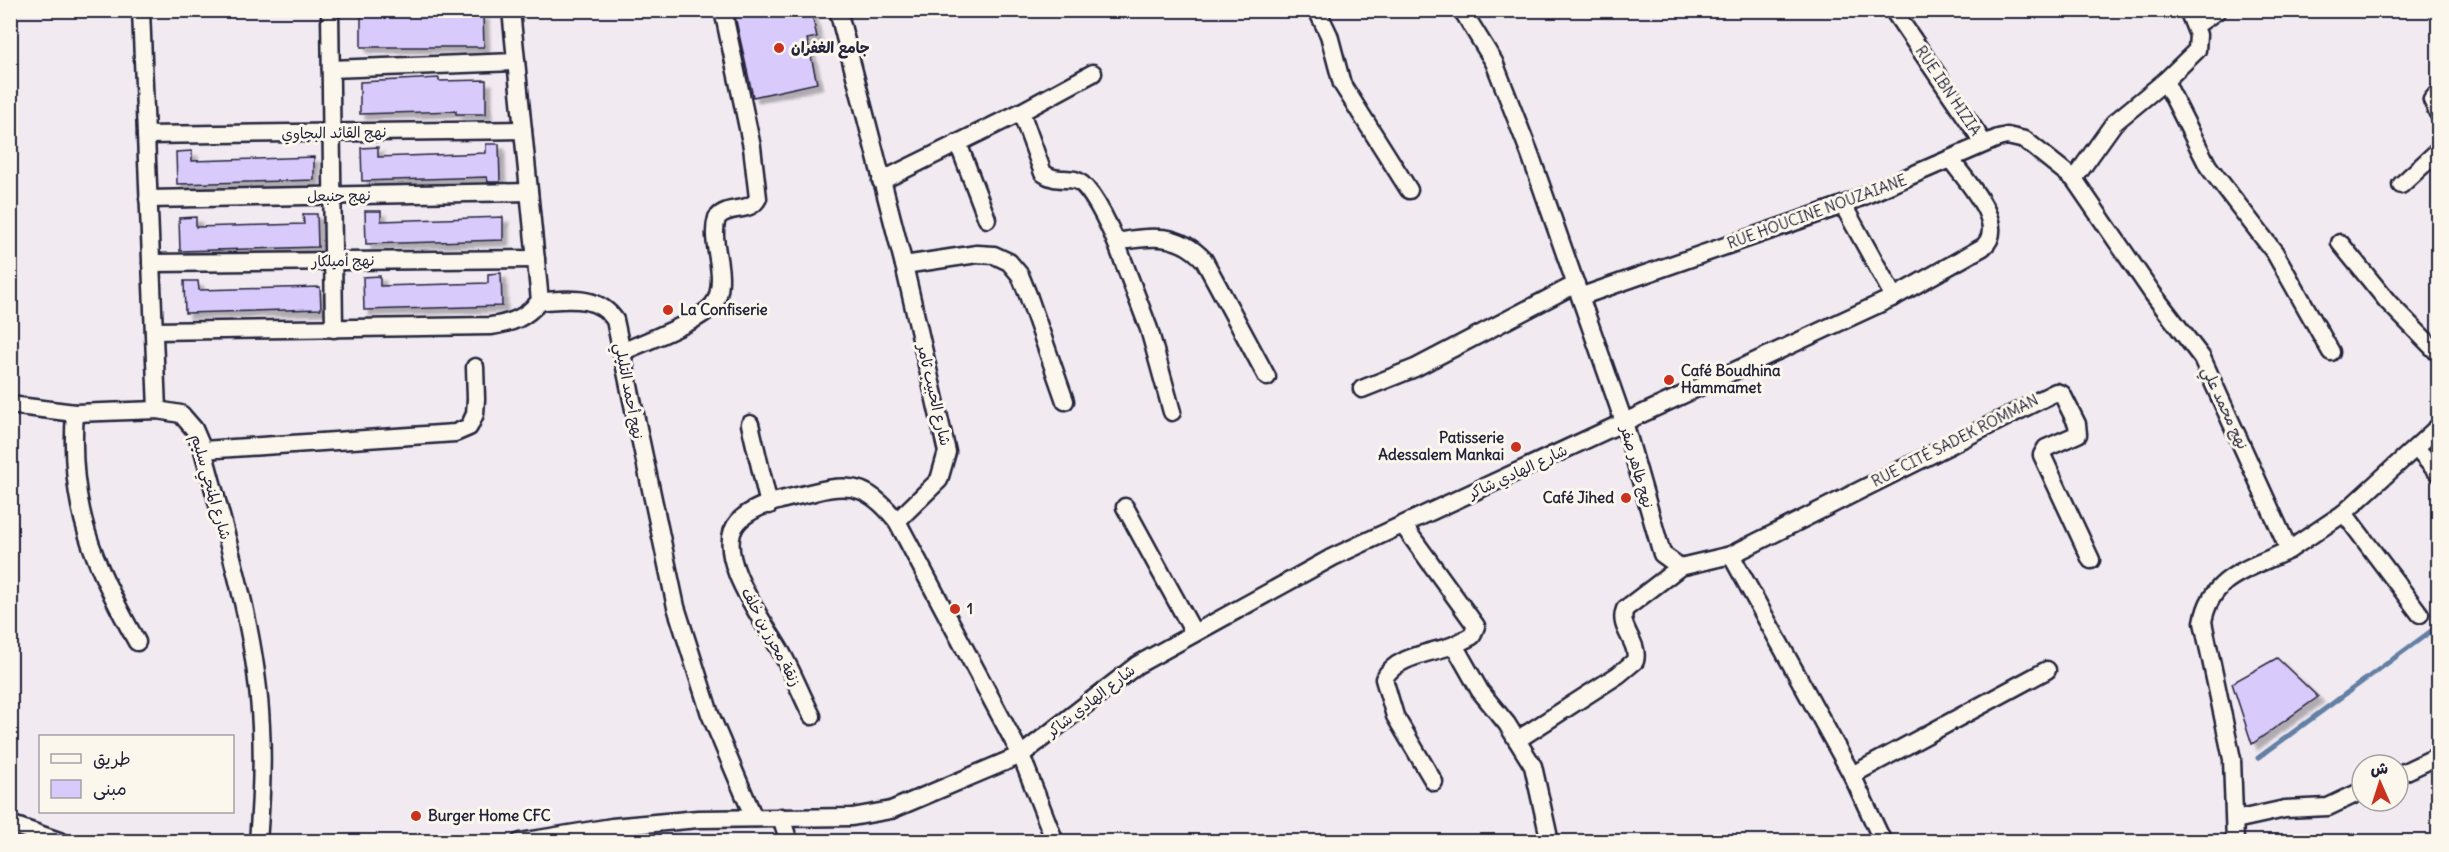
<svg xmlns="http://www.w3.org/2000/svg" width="2449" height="852" viewBox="0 0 2449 852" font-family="Delius,'Playpen Sans Arabic',sans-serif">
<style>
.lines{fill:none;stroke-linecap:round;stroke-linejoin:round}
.stream{stroke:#6380a4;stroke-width:5}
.building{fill:#d9cafc;stroke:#22223b;stroke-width:1.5;filter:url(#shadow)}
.minor-casing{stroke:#22223b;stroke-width:21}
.minor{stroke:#fbf7ec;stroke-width:16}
.poi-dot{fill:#c8321e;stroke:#fbf7ec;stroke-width:2}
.labels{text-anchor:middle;stroke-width:6;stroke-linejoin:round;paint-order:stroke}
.poi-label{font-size:15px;font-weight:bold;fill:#22223b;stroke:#fbf7ec;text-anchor:start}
.street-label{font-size:15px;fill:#22223b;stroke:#fbf7ec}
</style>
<defs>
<filter id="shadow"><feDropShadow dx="5.5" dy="5.5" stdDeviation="1.5" flood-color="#0004"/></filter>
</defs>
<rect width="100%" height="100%" fill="#f1eaf1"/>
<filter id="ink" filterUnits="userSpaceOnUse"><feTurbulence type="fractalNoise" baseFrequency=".0167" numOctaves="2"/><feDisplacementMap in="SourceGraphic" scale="12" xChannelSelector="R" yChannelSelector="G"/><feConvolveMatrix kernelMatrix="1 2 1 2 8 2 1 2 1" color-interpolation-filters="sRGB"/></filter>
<g filter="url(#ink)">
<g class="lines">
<path class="stream" d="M2258 758 2438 626"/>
</g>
<g class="building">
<path d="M760 10H811L817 37 807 39 817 83 753 97 735 16Z"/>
<path d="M361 13 483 15 484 47H361Z"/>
<path d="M439 78V81L486 80V114H456V111L360 114V82Z"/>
<path d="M486 144H499L500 182H488L487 177 362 181 361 148 378 147V157L486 153Z"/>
<path d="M192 151V161L314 157V180L177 184 176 152Z"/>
<path d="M365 211H381V221L503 217V240L366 244Z"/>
<path d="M303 214H317L318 247 180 251 179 218 196 217V227L304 224Z"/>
<path d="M501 273 502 306 364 310 363 277 380 276V286L488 283V274Z"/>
<path d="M184 281H198L199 290 320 287 321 309 185 313Z"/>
<path d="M2277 658 2318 697 2252 744 2232 683Z"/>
</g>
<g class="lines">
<defs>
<g id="minor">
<path d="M141 10 157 410"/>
<path d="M330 10 334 329"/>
<path d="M511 10 540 301"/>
<path d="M838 10 904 265 947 452 939 480 897 521 1021 755 1055 842"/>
<path d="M1317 10 1329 35 1342 84 1409 190"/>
<path d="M1462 10 1494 62 1530 154 1624 422 1662 554 1680 567 1731 555 2056 392 2062 394 2077 424 2078 434 2046 448 2042 455 2091 560"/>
<path d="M1893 10 1983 142"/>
<path d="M2195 26 2218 10"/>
<path d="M331 69 516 62"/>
<path d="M2165 81 2208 166 2275 253 2331 352"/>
<path d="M2438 93 2432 100 2438 113"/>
<path d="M1021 112 1043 173C1054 181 1063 178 1075 180 1090 183 1110 228 1116 242 1151 236 1178 232 1204 260L1267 377"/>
<path d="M146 135 523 130"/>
<path d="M958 143 987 219"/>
<path d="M2074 179 2114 123 2165 81 2197 50 2198 35 2188 10"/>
<path d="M881 181 1021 112 1093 73"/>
<path d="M2401 185 2438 151"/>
<path d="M148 199 529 192"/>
<path d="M1843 205 1894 297"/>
<path d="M1116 242 1149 329 1172 412"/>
<path d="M2340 243 2388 302 2438 353"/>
<path d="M151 263 536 259"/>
<path d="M904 265 977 254 994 255 1009 262 1020 275 1028 295 1065 401"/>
<path d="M1582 296 1843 205 1998 138 2007 136 2025 140 2074 179 2153 294 2202 358 2289 550C2250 569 2211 575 2203 622L2232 759 2235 842"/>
<path d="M540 301C569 300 597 294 615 320L676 607 710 714 754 818"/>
<path d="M154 331 491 326C512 323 525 318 540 301"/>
<path d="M622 352C644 342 699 322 713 305 719 298 720 287 720 278 720 258 711 237 717 218 728 204 750 214 758 198L752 147 723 10"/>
<path d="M1362 389 1415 368 1576 284"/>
<path d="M10 405 75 413 157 410 181 414 194 429 203 450C227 540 257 633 261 727 263 765 261 804 258 842"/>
<path d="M75 413C68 505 93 564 137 642"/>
<path d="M750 424 769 505"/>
<path d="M2416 448 2438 473"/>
<path d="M203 450 455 433 469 427 475 414 476 399 475 367"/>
<path d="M1125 507 1194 633"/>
<path d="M2344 513 2420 614"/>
<path d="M1403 525 1476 626 1472 636 1454 645 1480 691 1507 724 1533 766 1550 842"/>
<path d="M2289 550 2344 513 2438 427"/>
<path d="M1731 555 1852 775 1883 842"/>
<path d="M812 716C801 694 792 671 780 650 765 623 711 553 738 522 754 503 791 498 814 492 854 481 871 489 897 521"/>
<path d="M1517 740 1618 675 1635 661C1640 642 1617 628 1625 609L1680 567"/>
<path d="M1852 775 2047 670"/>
<path d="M2398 775 2438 756"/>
<path d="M1434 782 1395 716 1384 679C1395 656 1432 653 1454 645"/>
<path d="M781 817 789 842"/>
<path d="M2235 820 2285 809 2328 807 2362 791"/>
<path d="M10 824 62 842"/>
<path d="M520 842 612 827 698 819 852 817 891 810 1021 755 1137 665 1333 557 1894 297 1983 247C2009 225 1965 180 1951 160"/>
</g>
</defs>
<use href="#minor" class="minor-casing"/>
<use href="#minor" class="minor"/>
</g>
</g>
<g class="poi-dot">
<circle cx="779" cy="48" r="6"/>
<circle cx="668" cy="310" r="6"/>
<circle cx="1669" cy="380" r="6"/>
<circle cx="1516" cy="447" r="6"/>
<circle cx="1626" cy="498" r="6"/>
<circle cx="955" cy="609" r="6"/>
<circle cx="416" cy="816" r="6"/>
</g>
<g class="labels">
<g class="poi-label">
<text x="791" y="53">جامع الغفران</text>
<text x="680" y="315">La Confiserie</text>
<text x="1681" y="376">Café Boudhina<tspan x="1681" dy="17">Hammamet</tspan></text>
<text x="1504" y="443" text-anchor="end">Patisserie<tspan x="1504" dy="17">Adessalem Mankai</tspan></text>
<text x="1614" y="503" text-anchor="end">Café Jihed</text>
<text x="967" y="614">1</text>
<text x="428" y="821">Burger Home CFC</text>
</g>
<g class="street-label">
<text transform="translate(1948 91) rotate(56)" y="5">RUE IBN HIZIA</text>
<text transform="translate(334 133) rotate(-1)" y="5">نهج القائد البجاوي</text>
<text transform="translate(339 196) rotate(-1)" y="5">نهج حنبعل</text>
<text transform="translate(1817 212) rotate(-20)" y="5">RUE HOUCINE NOUZAIANE</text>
<text transform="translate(343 261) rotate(-1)" y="5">نهج أميلكار</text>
<text transform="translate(629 391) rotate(79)" y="5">نهج أحمد التليلي</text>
<text transform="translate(934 395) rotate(77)" y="5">شارع الحبيب ثامر</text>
<text transform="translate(2225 408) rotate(65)" y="5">نهج محمد علي</text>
<text transform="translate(1955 441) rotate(-27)" y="5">RUE CITÉ SADEK ROMMAN</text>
<text transform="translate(1637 467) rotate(74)" y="5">نهج طاهر صفر</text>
<text transform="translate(1518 472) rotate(-25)" y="5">شارع الهادي شاكر</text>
<text transform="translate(211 487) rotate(74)" y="5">شارع المنجي سليم</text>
<text transform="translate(771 637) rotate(62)" y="5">زنقة محرز بن خلف</text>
<text transform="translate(1091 701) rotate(-38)" y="5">شارع الهادي شاكر</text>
</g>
</g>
<rect width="2449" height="852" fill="none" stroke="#fbf7ec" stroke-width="36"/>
<rect x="18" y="18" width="2413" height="816" fill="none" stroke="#22223b" stroke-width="2" filter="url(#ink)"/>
<rect x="39" y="735" width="195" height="78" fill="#fbf7ec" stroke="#a4a2a5" stroke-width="1.5"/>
<rect x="51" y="754" width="30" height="9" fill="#fbf7ec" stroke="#a4a2a5" stroke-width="1.5"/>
<text x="93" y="765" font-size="18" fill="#22223b">طريق</text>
<rect x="51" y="780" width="30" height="18" fill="#d9cafc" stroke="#a4a2a5" stroke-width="1.5"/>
<text x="93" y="795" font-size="18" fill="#22223b">مبنى</text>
<g transform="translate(2380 783) rotate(357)"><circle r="28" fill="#fbf7ec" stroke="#a4a2a5" stroke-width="1.5"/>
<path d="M0-4.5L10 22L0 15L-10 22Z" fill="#c8321e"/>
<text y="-9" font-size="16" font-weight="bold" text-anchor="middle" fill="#22223b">ش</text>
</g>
</svg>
